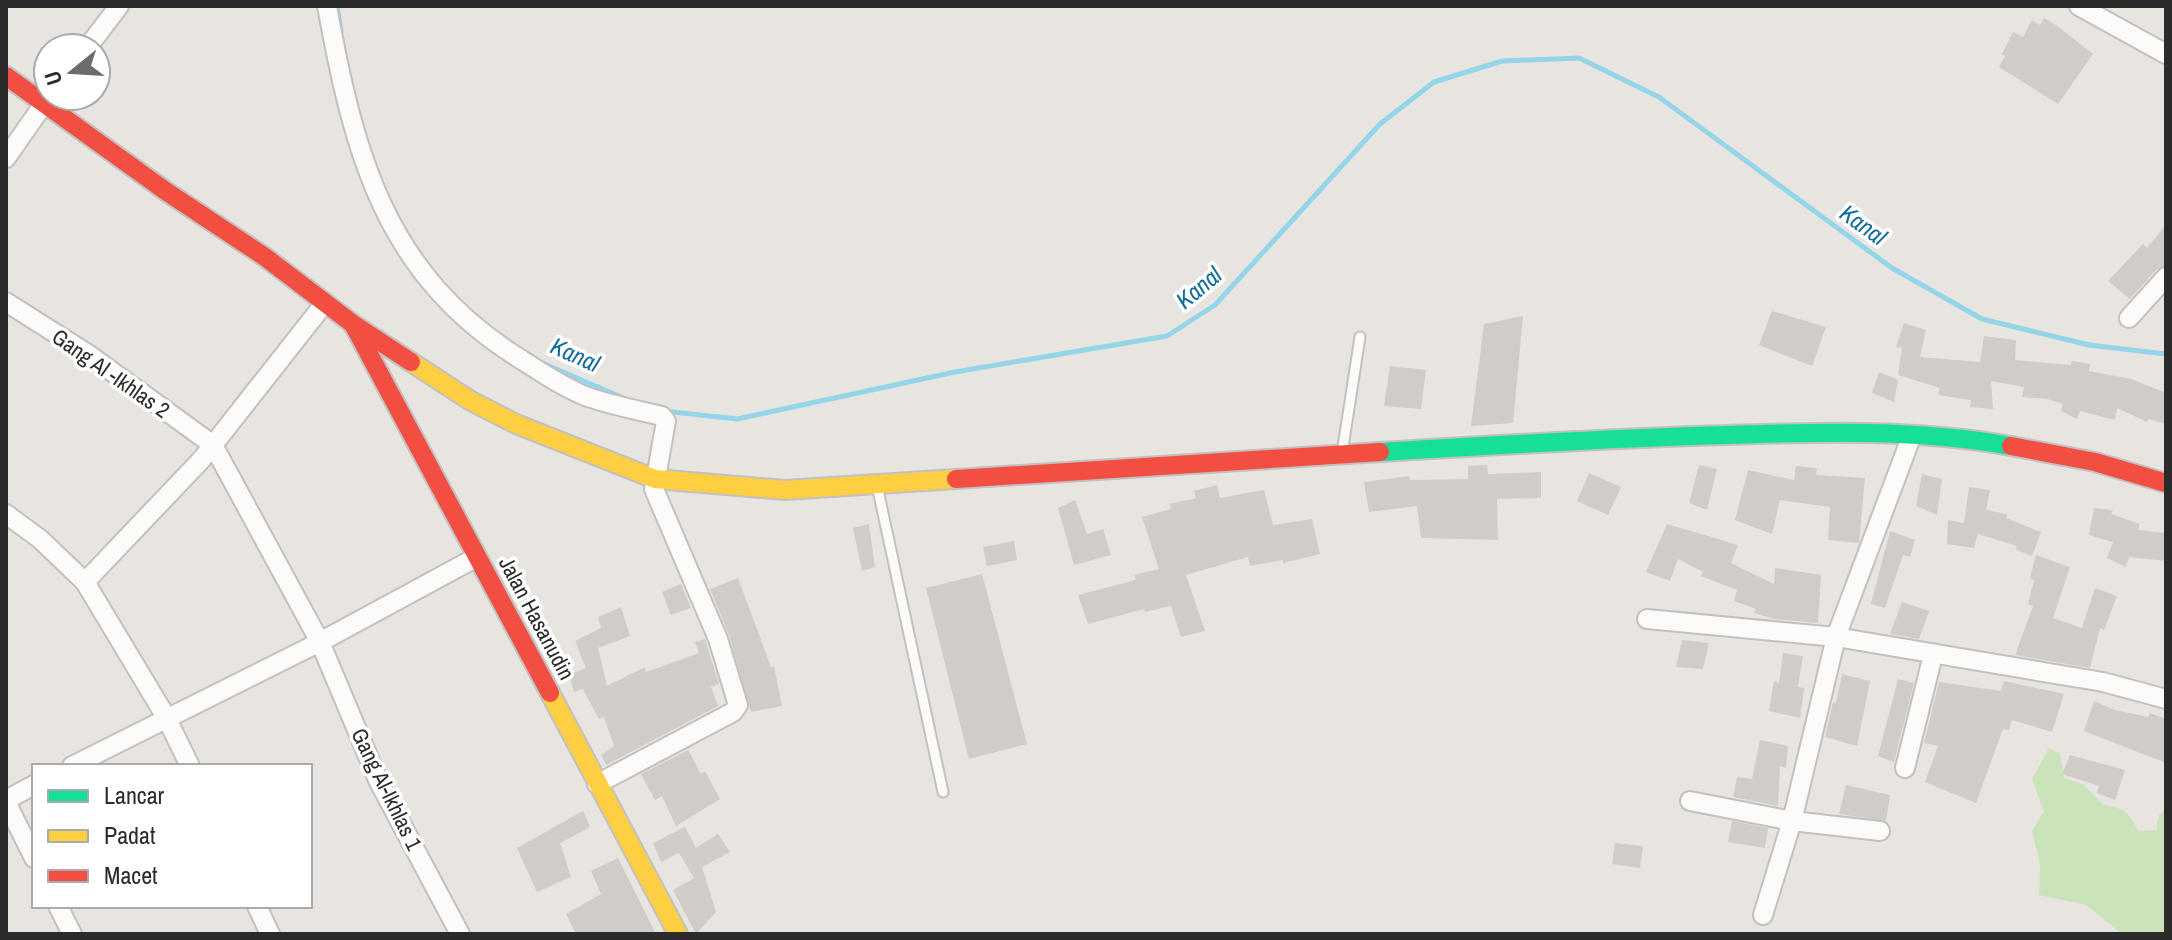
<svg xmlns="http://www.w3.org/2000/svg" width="2172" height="940" viewBox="0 0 2172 940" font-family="'Archivo Narrow',sans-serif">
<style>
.green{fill:#cbe3ba}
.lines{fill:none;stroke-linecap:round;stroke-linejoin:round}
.stream{stroke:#95d5e9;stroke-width:5}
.building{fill:#d0cdc9}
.lane-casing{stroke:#c2c1c1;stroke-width:13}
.street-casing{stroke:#c2c1c1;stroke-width:22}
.fast-casing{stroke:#c2c1c1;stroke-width:22}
.slow-casing{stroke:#c2c1c1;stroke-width:22}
.jam-casing{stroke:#c2c1c1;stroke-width:22}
.lane{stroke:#fcfbfa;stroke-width:9}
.street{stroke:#fcfbfa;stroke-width:18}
.fast{stroke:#16e098;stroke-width:18}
.slow{stroke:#ffcf43;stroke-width:18}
.jam{stroke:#f24e42;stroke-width:18}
.labels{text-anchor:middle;stroke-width:7;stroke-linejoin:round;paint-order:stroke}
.street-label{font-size:22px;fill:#2b2b2b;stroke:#fff}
.water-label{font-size:24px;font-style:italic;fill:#0f6c9a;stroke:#fff}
</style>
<rect width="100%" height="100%" fill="#e8e5e0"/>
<path class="green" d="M2049 748 2060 754 2064 778 2084 785 2103 805C2123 807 2130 813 2138 831L2156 830 2159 815 2166 810V934L2121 933 2086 905 2039 895 2040 864 2032 831 2044 811 2032 779Z"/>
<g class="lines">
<g class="stream">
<path d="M337 6 341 32"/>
<path d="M542 363 628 400"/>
<path d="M664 411 737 419 955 372 1167 336 1215 305 1380 124 1434 82 1502 61 1579 58 1659 97 1892 268 1982 319 2089 345 2166 354"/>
</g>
</g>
<g class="building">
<path d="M2044 18 2056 25 2093 54 2058 104 1999 67 2005 56 2002 54 2013 32 2023 37 2032 20 2040 25Z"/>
<path d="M2166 225V265L2157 269 2130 299 2108 281 2143 244 2147 248Z"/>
<path d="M1772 311 1826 327 1812 366 1759 345Z"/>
<path d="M1523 316 1513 423 1471 426 1484 324Z"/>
<path d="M1904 323 1926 330 1920 357 1980 362 1984 336 2016 340 2015 360 2071 365 2072 361 2090 364 2089 371 2131 379 2166 393V424L2148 419 2147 422 2117 408 2115 420 2080 411 2077 419 2061 411 2063 404 2047 399 2022 397 2024 387 1991 381 1993 409 1970 407 1971 400 1938 395 1940 388 1898 375 1902 348 1896 347Z"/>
<path d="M1390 366 1426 370 1421 409 1384 406Z"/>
<path d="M1879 372 1898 380 1894 402 1872 393Z"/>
<path d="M1487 465 1488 474 1541 472V498L1497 499 1498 540 1421 538 1417 506 1369 512 1364 482 1409 476 1410 480 1468 479V466Z"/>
<path d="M1699 465 1717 469 1707 510 1689 503Z"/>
<path d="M1796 466 1817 468 1816 475 1865 478 1859 543 1828 540 1830 507 1780 500 1772 534 1735 520 1748 470 1794 480Z"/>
<path d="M1589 473 1621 487 1608 515 1577 501Z"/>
<path d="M1922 474 1942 479 1937 515 1916 506Z"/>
<path d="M1217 485 1220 498 1264 490 1273 525 1312 519 1320 554 1283 563V560L1250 566 1248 557 1186 575 1205 631 1181 637 1171 606 1145 612 1144 609 1088 624 1078 595 1136 580 1134 575 1159 569 1142 517 1171 509 1170 504 1196 498 1194 491Z"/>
<path d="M1969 487 1990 490 1986 510 2007 514 2006 518 2041 532 2032 556 2016 550 2017 546 1978 534 1974 548 1947 544 1948 520 1964 523Z"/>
<path d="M1075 500 1087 534 1103 529 1111 555 1074 565 1058 508Z"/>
<path d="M2094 508 2113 510 2111 514 2140 524 2138 530 2166 533V561L2129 557 2126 567 2107 558 2113 542 2089 535Z"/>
<path d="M869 524 875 567 862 571 853 528Z"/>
<path d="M1667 524 1738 545 1731 563 1774 584 1775 568 1821 575 1818 623 1775 619 1754 613 1756 609 1734 601 1737 590 1701 576 1703 572 1678 559 1670 581 1646 572Z"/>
<path d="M1890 531 1915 540 1910 557 1903 555 1885 608 1871 604Z"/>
<path d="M1014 541 1017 560 987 566 983 547Z"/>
<path d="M2036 555 2070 567 2053 618 2082 628 2095 588 2117 596 2104 630 2100 628 2090 668 2015 655 2033 606 2028 604 2034 580 2030 578Z"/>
<path d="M982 574 1027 744 969 759 926 588Z"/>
<path d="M738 578 771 667 774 666 782 706 751 712 729 635 710 589Z"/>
<path d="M681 584 691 608 671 615 662 592Z"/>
<path d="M1902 602 1929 611 1919 639 1890 634Z"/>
<path d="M621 607 630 636 598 648 607 686 645 667 646 672 699 653 695 642 705 639 719 684 711 687 718 706 606 765 601 755 614 746 604 717 599 719 583 689 574 692 569 675 586 668 575 641 601 628 598 617Z"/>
<path d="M1682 640 1709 643 1703 669 1676 667Z"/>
<path d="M1783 653 1803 656 1798 687 1804 688 1800 718 1769 711 1774 681 1779 683Z"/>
<path d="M1842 674 1870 681 1857 746 1825 737 1833 702 1836 703Z"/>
<path d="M1898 679 1914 683 1894 762 1878 756Z"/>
<path d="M2004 681 2064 694 2052 732 2012 720 2009 730 2003 729 1976 803 1925 782 1938 746 1924 743 1939 682 2001 691Z"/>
<path d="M2094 701 2115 710 2148 717 2150 713 2166 719V763L2084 731Z"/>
<path d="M1760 740 1788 746 1786 768 1780 766 1778 806 1733 797 1737 777 1752 779Z"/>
<path d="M688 750 701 774 705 771 720 799 676 826 662 796 655 800 641 774Z"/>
<path d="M2070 755 2125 770 2115 800 2097 793 2099 786 2062 774Z"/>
<path d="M1846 785 1890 795 1886 821 1839 814Z"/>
<path d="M583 811 590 827 560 843 571 877 537 892 517 848Z"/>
<path d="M1732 821 1768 828 1765 848 1728 842Z"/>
<path d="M685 827 696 848 718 834 730 852 702 867 716 912 696 934 673 890 694 878 679 853 661 862 653 843Z"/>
<path d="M1615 843 1643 846 1640 868 1612 864Z"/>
<path d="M618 858 656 934H576L566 914 601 894 591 871Z"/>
</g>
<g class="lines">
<defs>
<g id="lane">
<path d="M1343 447 1360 337"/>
<path d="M878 490 943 792"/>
</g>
<g id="street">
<path d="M327 6C354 154 385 276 522 360 542 373 563 387 585 396 610 405 637 410 662 416L666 421 654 489 718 639 738 705 733 712 597 784"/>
<path d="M2079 6 2166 54"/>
<path d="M87 48 119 6"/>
<path d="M6 158 48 98"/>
<path d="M6 302 88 354 213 445 320 642 378 780 460 934"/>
<path d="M2129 318 2166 277"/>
<path d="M6 514 40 539 85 582 166 717 190 766"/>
<path d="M85 582 202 459 324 304"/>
<path d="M1647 619 1836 637 2103 682 2166 699"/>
<path d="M72 766 320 642 477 557"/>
<path d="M1905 768 1933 655"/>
<path d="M6 800 34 785"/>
<path d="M1690 801 1792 821 1880 831"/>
<path d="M6 802 34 858"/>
<path d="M58 906 72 934"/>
<path d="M257 906 270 934"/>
<path d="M1763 915 1792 821 1836 637 1912 435"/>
</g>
<path id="fast" d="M1380 452C1496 445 1611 438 1726 435 1821 432 1918 429 2011 446"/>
<g id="slow">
<path d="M411 362 471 401 516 424 655 479 785 490 956 479"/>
<path d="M550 693 678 934"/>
</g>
<g id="jam">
<path d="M6 76 167 192 265 257 353 324 411 362"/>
<path d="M353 324 550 693"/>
<path d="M2011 446 2095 462 2166 483"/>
<path d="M956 479 1380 452"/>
</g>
</defs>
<use href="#lane" class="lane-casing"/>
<use href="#street" class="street-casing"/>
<use href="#fast" class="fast-casing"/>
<use href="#slow" class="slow-casing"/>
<use href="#jam" class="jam-casing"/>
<use href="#lane" class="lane"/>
<use href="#street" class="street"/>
<use href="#fast" class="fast"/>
<use href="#slow" class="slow"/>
<use href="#jam" class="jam"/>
</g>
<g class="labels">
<g class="street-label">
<text transform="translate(111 373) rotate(35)" y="8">Gang Al -Ikhlas 2</text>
<text transform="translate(537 618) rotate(62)" y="8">Jalan Hasanudin</text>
<text transform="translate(387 789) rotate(64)" y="8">Gang Al-Ikhlas 1</text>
</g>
<g class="water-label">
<text transform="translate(1863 225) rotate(36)" y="8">Kanal</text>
<text transform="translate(1199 288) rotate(-40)" y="8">Kanal</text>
<text transform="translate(575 355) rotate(24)" y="8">Kanal</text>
</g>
</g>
<rect width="2172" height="940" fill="none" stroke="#2b2b2b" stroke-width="16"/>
<rect x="32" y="764" width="280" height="144" fill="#ffffff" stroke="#aaaaaa" stroke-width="2"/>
<rect x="48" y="790" width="40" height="12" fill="#16e098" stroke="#aaaaaa" stroke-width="2"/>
<text x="104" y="804" font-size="24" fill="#2b2b2b">Lancar</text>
<rect x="48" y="830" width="40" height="12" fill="#ffcf43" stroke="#aaaaaa" stroke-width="2"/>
<text x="104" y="844" font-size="24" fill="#2b2b2b">Padat</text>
<rect x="48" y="870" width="40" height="12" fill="#f24e42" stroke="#aaaaaa" stroke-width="2"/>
<text x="104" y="884" font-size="24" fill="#2b2b2b">Macet</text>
<g transform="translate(72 72) rotate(252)"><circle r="38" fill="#ffffff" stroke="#aaaaaa" stroke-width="2"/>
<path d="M0-6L14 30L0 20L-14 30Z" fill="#6d6c6a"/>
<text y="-12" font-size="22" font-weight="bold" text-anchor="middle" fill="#2b2b2b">U</text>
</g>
</svg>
